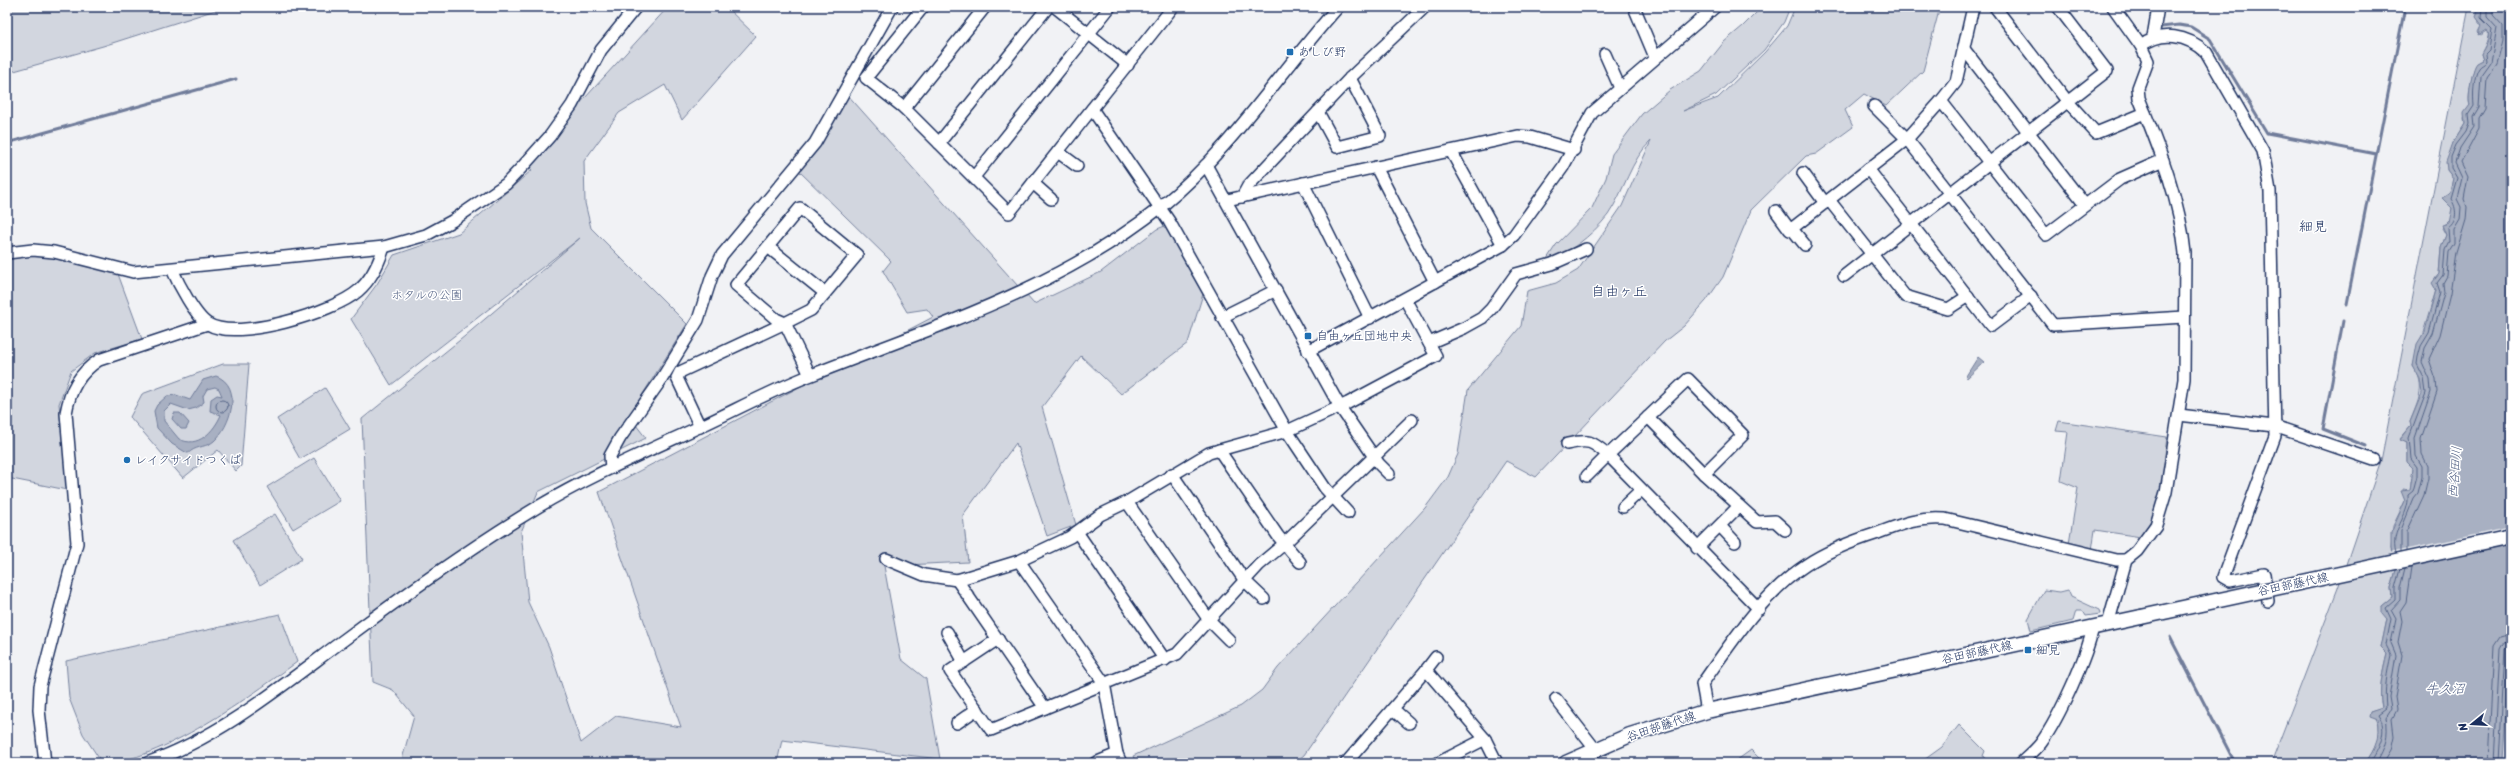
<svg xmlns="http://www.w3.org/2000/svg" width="2518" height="770" viewBox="0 0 2518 770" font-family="Sriracha,'Klee One',sans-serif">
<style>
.green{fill:#d2d6df;stroke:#76829e}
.water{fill:#a8b0c2;stroke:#707c9a;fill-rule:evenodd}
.pier{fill:#f1f2f5}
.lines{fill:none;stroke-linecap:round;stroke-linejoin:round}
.shore{stroke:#536386;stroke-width:1}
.stream{stroke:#707c9a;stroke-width:3}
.minor-casing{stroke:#1b2f5e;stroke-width:14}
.major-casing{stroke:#1b2f5e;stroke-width:17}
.minor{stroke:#fff;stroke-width:11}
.major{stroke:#fff;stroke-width:14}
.major-bridge-casing{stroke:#1b2f5e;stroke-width:17;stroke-linecap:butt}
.major-bridge{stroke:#fff;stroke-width:14}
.poi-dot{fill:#1f6fb2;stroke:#fff;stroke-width:1.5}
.labels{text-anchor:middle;stroke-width:3;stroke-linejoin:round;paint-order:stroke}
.poi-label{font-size:12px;fill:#1b2f5e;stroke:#fff;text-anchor:start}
.park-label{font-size:12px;fill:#49597e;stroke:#fff}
.street-label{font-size:12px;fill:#1b2f5e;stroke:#fff}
.water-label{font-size:13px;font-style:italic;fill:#4c5c81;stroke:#fff}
.quarter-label{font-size:14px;fill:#1b2f5e;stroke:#fff}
</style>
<rect width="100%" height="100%" fill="#f1f2f5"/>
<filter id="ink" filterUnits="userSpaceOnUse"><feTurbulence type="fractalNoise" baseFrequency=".025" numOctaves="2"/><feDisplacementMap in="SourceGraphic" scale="8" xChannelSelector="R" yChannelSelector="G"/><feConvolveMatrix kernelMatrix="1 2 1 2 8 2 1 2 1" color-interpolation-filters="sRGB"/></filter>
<g filter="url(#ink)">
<g class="green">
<path d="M7 7H225L103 46 7 73Z"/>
<path d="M668 7H726L756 36 682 120 665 85 619 113 584 161 585 203 591 228 687 324 629 416 646 438 538 492 521 532 528 602 549 647 581 743 616 716 681 727 599 492 933 317 927 309 907 312 883 271 891 261 797 169 846 93 1034 304 1101 272 1157 229 1165 226 1203 294 1188 343 1121 394 1081 356 1042 407 1076 525 1047 536 1016 443 963 515 968 562 884 566 901 659 926 679 940 759 782 740 777 763H401L414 716 393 690 373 682 362 419 465 336 580 238 391 385 351 319 377 284 394 255 459 233 532 170 528 166 574 110Z"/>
<path d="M1762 7H1790L1784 22 1764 50 1716 95 1683 111 1718 98 1765 52 1787 26 1795 7H1940L1923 71 1886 106 1864 94 1845 110 1853 127 1816 154 1806 156 1751 210 1723 277 1706 301 1684 326 1665 341 1536 477 1506 461 1304 755 1294 763H1136L1133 756 1241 706 1262 690 1278 668 1425 508 1448 477 1458 454 1468 390 1521 326 1527 291 1556 283 1578 270 1622 206 1651 141C1631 159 1624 192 1608 215 1591 237 1568 253 1543 265L1556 245 1592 208 1606 178 1612 154 1642 114 1670 90 1701 71 1724 42 1743 26Z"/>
<path d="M2469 7H2479L2477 11 2479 23 2482 25 2479 31 2481 35 2489 30C2488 40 2485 46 2481 54L2483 60C2481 61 2479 62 2478 63 2472 67 2467 100 2470 105L2464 118 2465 124 2453 143 2447 170 2453 178 2450 193 2444 199 2452 208 2451 219 2442 228 2446 235 2441 248 2439 274 2435 279 2436 290 2413 366C2427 386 2418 401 2410 422L2411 426 2400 439 2407 443V461L2413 468 2410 490 2403 489 2405 501 2393 526 2391 549 2396 570 2391 588 2392 598 2382 606 2387 619 2381 648 2387 654C2383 671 2378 690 2382 708L2370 711C2385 729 2378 746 2365 763H2271L2338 588 2381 461Z"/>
<path d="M26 255 50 256 118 274 142 339 95 353 71 371 59 404 67 490 7 478V258Z"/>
<path d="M223 364H249L241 466 236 471 218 450 183 478 130 417 142 394Z"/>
<path d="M325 388 350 429 300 459 277 419Z"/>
<path d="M2059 421 2167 437C2162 477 2164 503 2141 537L2095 530 2092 550 2069 544 2078 488 2061 481 2068 432 2056 431Z"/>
<path d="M314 458 340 501 293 529 267 487Z"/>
<path d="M275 514 302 559 260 585 233 540Z"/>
<path d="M2044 590 2060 592 2068 590 2071 597 2099 610 2100 614 2086 616 2083 611H2076L2073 621 2031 631 2028 619Z"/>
<path d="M280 614 297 662C252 695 159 763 102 763L83 734 69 698 66 661Z"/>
<path d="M1959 725 1985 751 1983 756 1988 763H1927L1924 760 1942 747Z"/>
<path d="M1751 750 1764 763H1733Z"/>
</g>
<g class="water">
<path d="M2479 7H2511V612L2503 763H2365C2376 748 2380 738 2377 719L2369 716 2370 711 2382 707C2378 690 2383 671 2387 654L2381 648 2387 619 2382 613V606L2392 598 2391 588 2396 570 2391 549V533L2405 501 2401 491 2410 490 2413 468 2407 462V443L2400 440 2411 426 2410 422 2422 393 2420 379 2413 366 2417 344 2425 331 2436 290 2432 283 2439 274 2441 248 2446 235 2442 225 2449 223 2452 208 2442 198 2450 193 2453 178 2447 170 2446 162 2453 143 2465 124 2464 113 2470 105C2467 100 2472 68 2477 63 2479 62 2481 61 2483 60L2481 54C2484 47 2492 38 2487 30L2479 35 2482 25 2476 17Z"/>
<path d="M1978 357 1984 362 1967 378 1966 376Z"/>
<path d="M216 376C244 386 230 427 214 441 207 447 198 446 191 451 190 452 189 453 187 453L172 444 157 428 154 411 157 405 167 396 176 395 190 400 203 380ZM215 387 219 389 222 396 217 395 211 399 210 411 221 415C214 431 198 449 179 439L164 421V411L171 404 188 410 196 408 204 402 203 396 207 389Z"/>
<path d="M174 413H180L189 423 186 429H181L172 419Z"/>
</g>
<path class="pier" d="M2511 527V543L2394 568 2390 553Z"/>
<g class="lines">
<g class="shore">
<circle cx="222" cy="406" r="6"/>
<path d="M2407 551V532L2424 495 2428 478V466L2422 454 2421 439 2437 392 2436 380 2429 359 2440 335 2450 294 2456 253 2466 220 2467 207 2464 199 2468 177 2461 162 2479 128V118L2485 108 2487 78 2497 64 2503 41V26L2493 15V7"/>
<path d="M2401 553V530L2414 498 2418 493 2422 477V466L2416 456 2415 438 2431 392 2430 380 2422 362 2425 348 2433 334 2444 293 2443 283 2447 276 2449 252 2454 244V230L2460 220 2461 207 2457 199 2462 178 2455 163 2460 148 2474 127 2473 117 2479 107 2481 77 2491 63 2497 28 2487 17V7"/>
<path d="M2396 554C2389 529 2410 517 2408 495L2413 491 2417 476V467L2411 459 2409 438 2426 393 2424 378 2417 364 2418 357 2421 346 2429 333 2440 292 2437 283 2443 275 2445 250 2449 242 2448 228C2458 221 2457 208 2451 199L2457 178 2451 168V157L2456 145 2466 132 2469 124 2468 115 2474 106C2473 96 2473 77 2479 68 2481 65 2484 65 2486 62L2485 54 2489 50 2492 29 2481 18 2482 7"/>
<path d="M2370 763C2379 748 2389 731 2378 714L2386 708C2384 689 2387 673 2391 655L2386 645 2391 619 2386 608 2395 600V588L2400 569"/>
<path d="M2376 763C2386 746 2389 736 2386 717L2391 709 2389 697 2396 655 2391 643 2396 619 2391 610 2400 600V588L2405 568"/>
<path d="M2383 763 2391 750 2394 736 2392 719 2397 710 2395 697 2402 655 2398 642 2402 621 2400 611 2406 602 2411 567"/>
<path d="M2488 763 2494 646 2500 637 2511 634"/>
<path d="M2494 763 2500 649 2504 642 2511 640"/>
<path d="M2499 763 2505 649 2511 645"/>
</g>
<g class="stream">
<path d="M2161 27 2179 25 2191 27 2210 39 2267 133 2376 154"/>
<path d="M7 143 236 79"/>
<path d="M2347 304 2405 7"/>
<path d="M2343 321 2323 429 2366 446"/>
<path d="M2170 637 2235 763"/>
</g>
<defs>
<g id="minor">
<path d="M923 7 866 78 904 108 1009 213 1173 7"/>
<path d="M1055 7 1128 65"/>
<path d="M1634 7 1655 57"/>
<path d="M1995 7 2068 102 2096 133 2145 113"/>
<path d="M2153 37 2158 7"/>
<path d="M2141 46C2162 30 2187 35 2206 52L2263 151 2270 191 2275 436 2223 577 2230 581 2264 574 2268 601"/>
<path d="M1964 49 2085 205"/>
<path d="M1605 54 1620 88"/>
<path d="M1941 101 2046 235 2120 179 2163 160"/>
<path d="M1874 106 1907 139 2053 325 2184 317"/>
<path d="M904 108 985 7"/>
<path d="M1092 109 1169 221 1287 431 1325 488 1348 513"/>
<path d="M1318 112 1337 147 1380 136 1350 78"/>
<path d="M939 143 1048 7"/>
<path d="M1451 151 1503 245"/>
<path d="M1058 152 1077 166"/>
<path d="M1206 165 1340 407 1379 464 1389 474"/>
<path d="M1376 167 1435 282"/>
<path d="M1868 169 1991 326 2031 296"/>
<path d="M1803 173 1825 203"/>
<path d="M974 177 1110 7"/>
<path d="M1033 183 1051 199"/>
<path d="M1303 183 1370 318"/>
<path d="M1242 197 1248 186 1350 78 1425 7"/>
<path d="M1227 200 1518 136 1530 137 1574 150"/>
<path d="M1829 200 1905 296 1948 309 1968 296"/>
<path d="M800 208 857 255 811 310 785 323 776 319 736 285Z"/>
<path d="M1776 211 1790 230 1907 139 1941 101 1956 82 1973 7"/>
<path d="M1792 229 1805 245"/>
<path d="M768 247 825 293"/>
<path d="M7 253 33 250 54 252 133 272 384 247 426 235 452 221 506 184 524 165 550 136 572 105 601 50 636 7"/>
<path d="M172 269C178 283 195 316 208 324 237 342 334 312 358 291 371 280 379 263 384 247"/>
<path d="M1844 276 2107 71 2058 7"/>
<path d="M1222 317 1276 290"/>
<path d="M1429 343 1464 328 1482 318 1491 309 1516 274 1552 264 1586 249"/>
<path d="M1308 351 1503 245 1514 235 1563 167 1592 113 1715 7"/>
<path d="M2179 415 2274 426 2374 460"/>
<path d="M1648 417 1704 474"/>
<path d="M700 427 677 378 680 372 785 323 810 375"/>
<path d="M1567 444C1589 439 1592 441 1608 455L1587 476"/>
<path d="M1219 450 1278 536 1300 562"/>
<path d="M611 468 610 456 620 438 661 380 698 320 712 276 722 255 815 143 892 7"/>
<path d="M1172 474 1245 581 1264 599"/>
<path d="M1127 502 1209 620 1229 640"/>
<path d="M1623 507 1641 490"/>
<path d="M1720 526 1735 542"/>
<path d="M1077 532 1165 660"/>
<path d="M1697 548 1739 506"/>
<path d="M886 559 924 575 957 580 1019 561 1070 537 1100 515 1127 502 1209 453 1287 431 1348 403 1436 356 1405 299"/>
<path d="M1019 561 1104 683 1117 754 1121 763"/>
<path d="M957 580 1045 708"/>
<path d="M1759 609 1608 455 1688 379 1743 435 1704 474 1757 522 1775 521 1785 530"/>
<path d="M2108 624 2126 560 2137 551 2156 525 2166 492 2184 379 2185 253C2180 199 2159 148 2139 98L2138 88 2148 61 2141 46 2113 7"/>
<path d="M947 632 964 662"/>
<path d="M998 639 950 671 991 730 1177 654 1259 565 1284 544 1412 420"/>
<path d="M1426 670 1436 657"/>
<path d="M1556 699 1595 749"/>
<path d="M1393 709 1409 723"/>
<path d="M1707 711 1702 684C1731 643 1763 593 1806 565 1827 551 1853 541 1878 533 1902 524 1919 517 1945 519L2116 560H2126"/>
<path d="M957 723 977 709"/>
<path d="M45 763 39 710 40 686 77 543 66 413C70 390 79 373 99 360L207 324"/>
<path d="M147 763C220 737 279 688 341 642 404 595 468 549 536 508 588 477 643 453 697 428 736 410 774 389 814 374 936 326 1058 289 1162 206 1231 150 1279 73 1338 7"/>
<path d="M1095 763 1117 754"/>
<path d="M1346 763 1426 670 1485 739 1497 763"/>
<path d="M1438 763 1485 739"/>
<path d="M2021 763C2027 757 2035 751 2041 743 2059 718 2087 657 2093 627"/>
</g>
<path id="major" d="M1566 763 1630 735 1707 711 2141 617"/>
</defs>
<use href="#minor" class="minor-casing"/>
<use href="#major" class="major-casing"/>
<use href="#minor" class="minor"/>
<use href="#major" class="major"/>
<defs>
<path id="major-bridge" d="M2141 617 2511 537"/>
</defs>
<use href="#major-bridge" class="major-bridge-casing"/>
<use href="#major-bridge" class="major-bridge"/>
</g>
</g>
<g class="poi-dot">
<rect x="1286" y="48" width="8" height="8" rx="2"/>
<rect x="1304" y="332" width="8" height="8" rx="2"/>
<circle cx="127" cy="460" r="4"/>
<rect x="2024" y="646" width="8" height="8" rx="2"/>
</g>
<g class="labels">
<g class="poi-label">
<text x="1298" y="56">あしび野</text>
<text x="1316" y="340">自由ヶ丘団地中央</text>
<text x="135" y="464">レイクサイドつくば</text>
<text x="2036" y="654">細見</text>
</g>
<g class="park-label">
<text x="427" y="299">ホタルの公園</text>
</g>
<g class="street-label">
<text transform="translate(2293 584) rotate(-12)" y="4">谷田部藤代線</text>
<text transform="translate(1977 652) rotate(-12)" y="4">谷田部藤代線</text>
<text transform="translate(1661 726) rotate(-18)" y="4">谷田部藤代線</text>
</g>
<g class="water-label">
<text transform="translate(2454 472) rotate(-85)" y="5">西谷田川</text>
<text x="2445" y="693">牛久沼</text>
</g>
<g class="quarter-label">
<text x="2313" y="231">細見</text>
<text x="1619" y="296">自由ヶ丘</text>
</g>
</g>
<rect width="2518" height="770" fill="none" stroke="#fff" stroke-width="24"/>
<rect x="12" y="12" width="2494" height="746" fill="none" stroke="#1b2f5e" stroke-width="1.5" filter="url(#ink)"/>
<g transform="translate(2472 724) rotate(252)" stroke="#ffffff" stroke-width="3" paint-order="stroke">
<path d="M0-3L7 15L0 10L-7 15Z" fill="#1b2f5e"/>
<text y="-6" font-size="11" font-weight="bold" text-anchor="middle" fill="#1b2f5e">N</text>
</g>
</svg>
